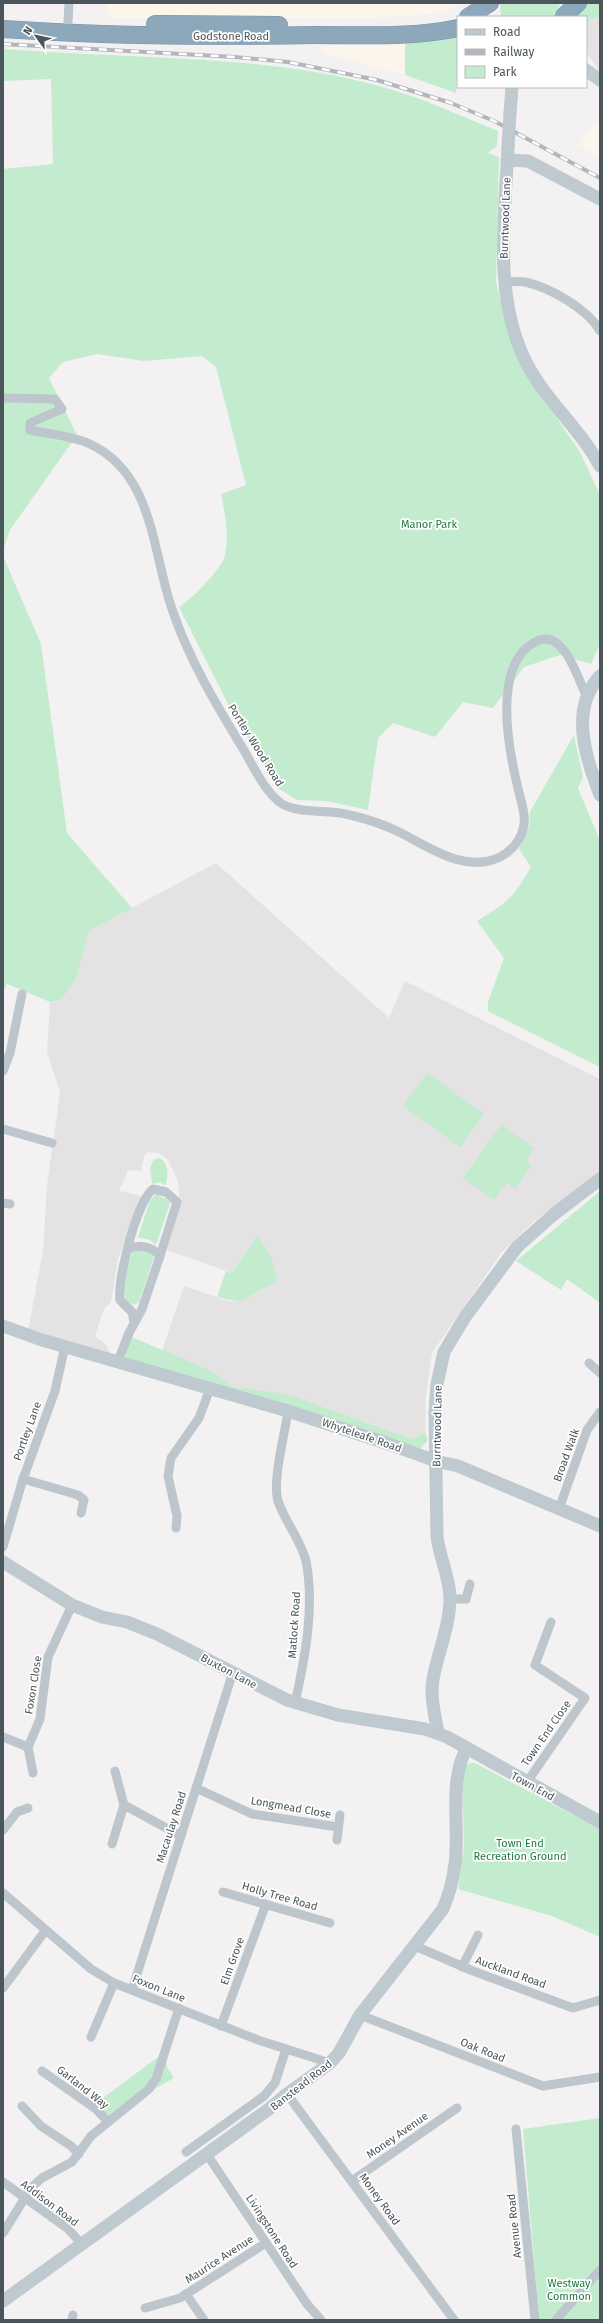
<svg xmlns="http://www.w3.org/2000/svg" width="603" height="2323" viewBox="0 0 603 2323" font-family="'Fira Sans',sans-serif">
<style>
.commercial{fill:#fbf5ec}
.education{fill:#e4e2e2}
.green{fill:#c3eccf}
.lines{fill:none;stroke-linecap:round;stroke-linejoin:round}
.highway-casing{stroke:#7893a6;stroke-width:18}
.street{stroke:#bdc6cc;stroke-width:9}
.secondary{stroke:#bec9d0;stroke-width:13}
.highway{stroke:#8da7bb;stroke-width:17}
.rail-casing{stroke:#b3b6ba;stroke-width:4}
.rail{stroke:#fff;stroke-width:2.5;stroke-dasharray:8;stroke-linecap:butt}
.secondary-bridge{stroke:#bec9d0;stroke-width:13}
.labels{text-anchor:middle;stroke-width:3.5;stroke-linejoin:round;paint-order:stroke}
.street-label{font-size:11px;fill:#4a555c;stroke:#fff}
.park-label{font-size:11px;fill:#207943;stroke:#fff}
</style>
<rect width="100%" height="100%" fill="#f3f1f1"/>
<g class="commercial">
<path d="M107 3H460L445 13 377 18H109Z"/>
<path d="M405 38V75L322 53 321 46Z"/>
<path d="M600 119V157L579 145Z"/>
</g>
<g class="education">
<path d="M600 17V72L586 52V21Z"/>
<path d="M216 863 389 1018 405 981 600 1079V1173L534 1221 501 1253 432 1353 426 1396 425 1432 412 1439 322 1406 234 1387 209 1370 162 1351 184 1286 228 1301 239 1302 278 1281 257 1237 232 1273 167 1250 180 1207 178 1181 168 1160 159 1153 148 1152 144 1156 141 1171 128 1170 119 1191 142 1196 118 1258 111 1302 104 1309 95 1336 106 1344 111 1355 28 1330 43 1251 47 1185 59 1101 60 1092 47 1052 50 1002 60 1001 76 979 89 931Z"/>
</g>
<g class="green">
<path d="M500 3H560L557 17H501Z"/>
<path d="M591 3H600V17L586 21V17H571L578 7Z"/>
<path d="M458 33 456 93 405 75V38Z"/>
<path d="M3 49C52 52 102 55 151 57 229 61 303 65 379 86 420 97 459 115 498 131L497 146 488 153 499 157 496 282 505 318 521 366 580 452 599 493 600 644 591 664 560 655 524 667 493 708 463 702 435 737 393 723 378 738 368 810 327 801 297 800 279 789 232 712 179 607C189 602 221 569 224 558 230 540 225 512 221 494L246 485 216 367 202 356 144 361 97 354 63 362 49 378 77 435 10 530 3 550V169L53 164 51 79 3 81Z"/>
<path d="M3 556 41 644 67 833 132 908 89 931 76 979 61 1000 50 1002 7 984 3 992Z"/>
<path d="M574 735 583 777 578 788 600 841V1067L488 1011V1002L504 958 477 921C507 903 514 897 531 867L519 849 529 827 530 812Z"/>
<path d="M427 1073 484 1114 460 1147 403 1106Z"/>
<path d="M501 1125 534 1148 526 1160 532 1165 515 1189 507 1183 494 1200 463 1178Z"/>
<path d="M160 1158C169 1165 169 1176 165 1186L160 1182 152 1184 150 1168 154 1159Z"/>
<path d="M600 1191V1303L567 1279 561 1290 516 1261Z"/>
<path d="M156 1194 168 1200 170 1203 156 1245 150 1240 138 1237 150 1200Z"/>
<path d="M257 1236 270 1255 278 1281 239 1302 217 1297 226 1271 232 1273Z"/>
<path d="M141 1250 153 1253 154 1257 139 1302 134 1305 127 1302C119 1285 127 1269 132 1252Z"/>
<path d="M132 1337 209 1370 234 1387 291 1395 412 1439 425 1432 428 1440 420 1449 128 1361 124 1354Z"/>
<path d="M470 1763H475L600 1829V1937L552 1916 458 1889 464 1846 462 1774 465 1767Z"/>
<path d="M165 2052 167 2067 174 2078 142 2096 108 2122 92 2106Z"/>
<path d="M600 2118V2320H539L523 2129Z"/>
</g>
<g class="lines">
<defs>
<g id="highway">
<path d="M564 16 578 3"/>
<path d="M468 17 490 3"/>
<path d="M155 24 279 25"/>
<path d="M3 29C107 36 211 37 316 35 362 35 412 38 458 28"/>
</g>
</defs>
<use href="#highway" class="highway-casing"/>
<g class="street">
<path d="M68 22 69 3"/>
<path d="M506 282C512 282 519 281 525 282 549 287 588 309 600 331"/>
<path d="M3 398 55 399 62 409 30 423V430C49 434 73 436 90 444 154 474 152 552 172 609 189 660 217 706 245 752 254 768 270 802 289 807 308 814 331 809 350 815 367 819 383 824 399 832 429 847 465 874 500 857 516 849 526 832 524 815 523 805 519 794 517 784 508 746 492 662 537 641 564 629 577 677 586 695"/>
<path d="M3 1071 10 1053 22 994"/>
<path d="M3 1129 52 1143"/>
<path d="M3 1203 10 1204"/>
<path d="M134 1322 132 1312 120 1300C117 1279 137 1201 153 1189L166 1192 177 1202 160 1256"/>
<path d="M118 1361 129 1333 142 1309 160 1256C152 1246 139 1244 128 1249"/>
<path d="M589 1363 600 1373"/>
<path d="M288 1411C285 1433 272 1481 278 1501 285 1522 301 1540 306 1561 315 1607 305 1658 295 1703"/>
<path d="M23 1479 78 1495 84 1500 81 1513"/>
<path d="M559 1509 587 1430 600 1412"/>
<path d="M176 1528 177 1516 168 1476 171 1458 199 1418 210 1389"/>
<path d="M3 1547 23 1479 55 1391 65 1346"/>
<path d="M450 1599H466L470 1584"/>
<path d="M3 1737 28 1747 40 1719 48 1657 72 1605"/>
<path d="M28 1747 33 1773"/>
<path d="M115 1771 124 1805 181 1836"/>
<path d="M527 1782 585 1698 535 1665 551 1622"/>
<path d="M196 1788 252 1814 338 1827"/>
<path d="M3 1830 17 1812 28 1808"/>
<path d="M337 1840 340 1815"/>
<path d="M112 1844 124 1805"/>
<path d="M223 1892 330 1923"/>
<path d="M3 1893 91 1969 114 1983 258 2040 330 2063"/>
<path d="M415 1946 473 1971 573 2008 600 2000"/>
<path d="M462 1967 478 1935"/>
<path d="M3 1988 45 1931"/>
<path d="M132 1990 233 1672"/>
<path d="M360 2015 543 2086 600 2077"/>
<path d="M221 2026 266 1904"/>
<path d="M91 2037 114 1983"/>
<path d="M42 2071 96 2109 108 2122"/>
<path d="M287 2094 454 2320"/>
<path d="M22 2106 41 2126 71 2146 79 2154"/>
<path d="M516 2129 535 2320"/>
<path d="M186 2152 264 2096 275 2083 286 2049"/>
<path d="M206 2153 307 2304 321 2320"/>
<path d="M352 2181 457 2108"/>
<path d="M3 2182 67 2228 82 2244"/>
<path d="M3 2233 31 2188 42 2178 72 2162 91 2136 149 2089 156 2079 179 2008"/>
<path d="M186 2294 204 2320"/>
<path d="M145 2308 180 2298 266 2243"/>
<path d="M72 2320 73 2315"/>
<path d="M556 2320 600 2270"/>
</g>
<g class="secondary">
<path d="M586 70 600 80"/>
<path d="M510 113 512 87"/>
<path d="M508 147C505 216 493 297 526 362 545 400 580 428 600 466"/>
<path d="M507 160 528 161 600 199"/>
<path d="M600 676C569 710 586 757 600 795"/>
<path d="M3 1326 42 1340 288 1411 386 1443 436 1461 458 1466 600 1526"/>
<path d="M3 1562 72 1605 102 1617 127 1622 157 1634 287 1700 338 1715 425 1729 447 1737 600 1822"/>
<path d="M438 1733C435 1716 430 1696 433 1679 438 1652 450 1625 450 1598 450 1577 439 1557 437 1536L435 1413 437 1384 444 1352 465 1317 517 1247 553 1215 600 1179"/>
<path d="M3 2301 269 2109 287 2094 330 2063 339 2053 360 2015 443 1909C449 1895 453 1880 455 1864 460 1828 448 1780 467 1748"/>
</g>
<use href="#highway" class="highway"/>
<defs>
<path id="rail" d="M3 44 235 57 288 62 377 80 451 103 494 121 600 178"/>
</defs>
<use href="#rail" class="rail-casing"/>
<use href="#rail" class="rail"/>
<path class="secondary-bridge" d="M508 147 510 113"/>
</g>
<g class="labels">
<g class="street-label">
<text x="231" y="40">Godstone Road</text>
<text transform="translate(505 218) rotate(-88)" y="4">Burntwood Lane</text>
<text transform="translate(256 745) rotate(58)" y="4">Portley Wood Road</text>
<text transform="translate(437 1426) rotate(-89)" y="4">Burntwood Lane</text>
<text transform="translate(27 1431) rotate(-70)" y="4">Portley Lane</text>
<text transform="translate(362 1435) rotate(19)" y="4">Whyteleafe Road</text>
<text transform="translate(566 1455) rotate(-70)" y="4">Broad Walk</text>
<text transform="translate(294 1625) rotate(-86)" y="4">Matlock Road</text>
<text transform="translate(229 1671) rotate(28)" y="4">Buxton Lane</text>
<text transform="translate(33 1685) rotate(-81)" y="4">Foxon Close</text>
<text transform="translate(546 1733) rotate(-55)" y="4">Town End Close</text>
<text transform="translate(533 1786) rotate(29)" y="4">Town End</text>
<text transform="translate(291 1807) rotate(10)" y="4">Longmead Close</text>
<text transform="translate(171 1827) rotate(-72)" y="4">Macaulay Road</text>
<text transform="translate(280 1896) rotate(16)" y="4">Holly Tree Road</text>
<text transform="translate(232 1961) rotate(-70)" y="4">Elm Grove</text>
<text transform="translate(511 1972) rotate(20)" y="4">Auckland Road</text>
<text transform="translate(159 1988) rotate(22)" y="4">Foxon Lane</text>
<text transform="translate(483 2050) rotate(22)" y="4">Oak Road</text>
<text transform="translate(301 2085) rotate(-38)" y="4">Banstead Road</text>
<text transform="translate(83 2087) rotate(38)" y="4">Garland Way</text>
<text transform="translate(397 2135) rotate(-35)" y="4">Money Avenue</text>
<text transform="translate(380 2199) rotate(54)" y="4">Money Road</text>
<text transform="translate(50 2203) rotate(37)" y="4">Addison Road</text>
<text transform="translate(514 2226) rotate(-96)" y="4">Avenue Road</text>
<text transform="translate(272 2231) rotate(57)" y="4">Livingstone Road</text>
<text transform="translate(219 2259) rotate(-33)" y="4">Maurice Avenue</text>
</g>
<g class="park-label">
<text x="429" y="528">Manor Park</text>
<text x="520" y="1847">Town End<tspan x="520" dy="13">Recreation Ground</tspan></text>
<text x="569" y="2287">Westway<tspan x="569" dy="13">Common</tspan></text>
</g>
</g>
<rect width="603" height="2323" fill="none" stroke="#4a555c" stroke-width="8"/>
<rect x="457" y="16" width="130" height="72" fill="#ffffff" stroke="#b7bbbe"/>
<rect x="465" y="29" width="20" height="6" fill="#bec9d0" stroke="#b7bbbe"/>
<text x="493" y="36" font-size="12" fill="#4a555c">Road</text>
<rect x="465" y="49" width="20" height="6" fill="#b3b6ba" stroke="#b7bbbe"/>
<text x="493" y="56" font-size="12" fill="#4a555c">Railway</text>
<rect x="465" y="66" width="20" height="12" fill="#c3eccf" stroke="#b7bbbe"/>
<text x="493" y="76" font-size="12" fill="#4a555c">Park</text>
<g transform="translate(36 36) rotate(303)" stroke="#ffffff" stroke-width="3" paint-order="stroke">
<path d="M0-3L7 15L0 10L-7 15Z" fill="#4a555c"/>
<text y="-6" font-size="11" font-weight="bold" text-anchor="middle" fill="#4a555c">N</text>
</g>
</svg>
